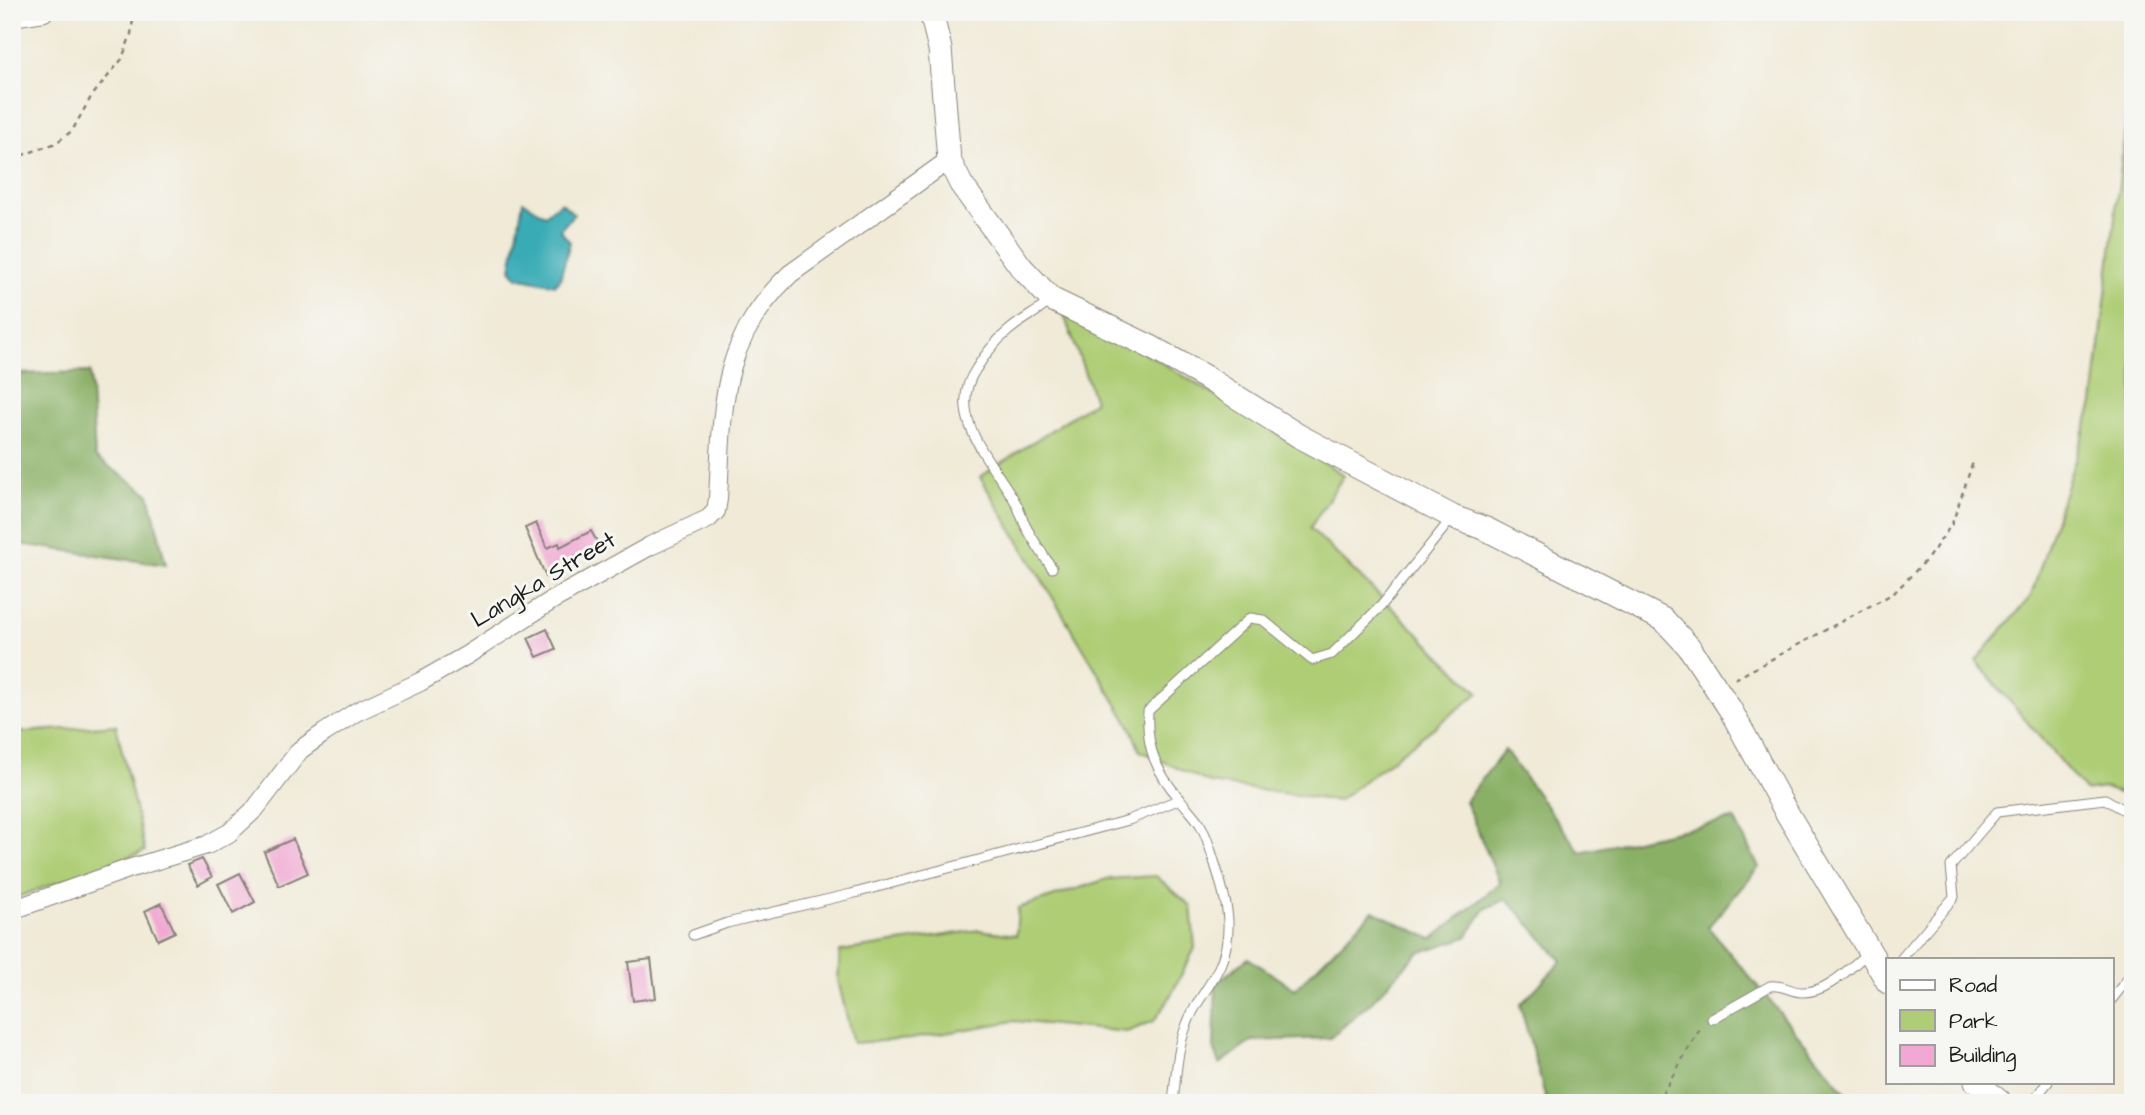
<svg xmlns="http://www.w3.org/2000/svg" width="2145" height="1115" viewBox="0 0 2145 1115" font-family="'Architects Daughter',sans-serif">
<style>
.green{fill:#aecd75;stroke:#657448;stroke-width:2}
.forest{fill:#8ab066;stroke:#536641;stroke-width:2}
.water{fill:#39abb5;stroke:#2a6468;stroke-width:2}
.building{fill:#f1a9d3}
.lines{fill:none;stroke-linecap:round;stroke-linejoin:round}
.service-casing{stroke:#86837a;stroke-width:11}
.minor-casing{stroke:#86837a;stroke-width:20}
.tertiary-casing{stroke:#86837a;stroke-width:25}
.path{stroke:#86837a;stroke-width:2.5;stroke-dasharray:5 5;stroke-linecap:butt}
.service{stroke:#fff;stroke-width:9}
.minor{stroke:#fff;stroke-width:18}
.tertiary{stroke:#fff;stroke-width:23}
.labels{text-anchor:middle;stroke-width:6;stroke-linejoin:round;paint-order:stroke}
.street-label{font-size:24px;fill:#1c1c1c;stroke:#f6f6f2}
</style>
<rect width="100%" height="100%" fill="#f6f6f2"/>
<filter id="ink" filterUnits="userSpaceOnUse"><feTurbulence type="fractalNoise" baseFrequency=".0143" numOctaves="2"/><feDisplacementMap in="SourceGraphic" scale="14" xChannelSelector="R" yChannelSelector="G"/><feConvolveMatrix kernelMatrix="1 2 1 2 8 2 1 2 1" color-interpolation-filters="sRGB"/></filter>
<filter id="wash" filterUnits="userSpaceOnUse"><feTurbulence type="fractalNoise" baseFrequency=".00686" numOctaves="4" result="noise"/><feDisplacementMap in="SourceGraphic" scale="28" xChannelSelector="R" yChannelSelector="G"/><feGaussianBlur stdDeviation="1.57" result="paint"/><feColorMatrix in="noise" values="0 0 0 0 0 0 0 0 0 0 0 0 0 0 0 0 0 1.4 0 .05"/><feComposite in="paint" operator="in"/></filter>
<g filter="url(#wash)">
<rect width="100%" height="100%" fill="#f0ead7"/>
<g class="green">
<path d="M2133 64V795L2131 797 2104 788 2085 791 1976 661 2031 596 2093 404Z"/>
<path d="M1064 315 1148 354 1344 475 1310 528 1479 693 1338 801 1210 783 1140 751 1130 726 980 477 1095 401Z"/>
<path d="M116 725 145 851 12 899V733Z"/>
<path d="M1156 876 1191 906 1195 948 1169 999 1154 1021 1127 1032 1014 1021 911 1039 853 1043 838 980 840 951 979 930 1016 935 1018 908 1107 879Z"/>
</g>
<g class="forest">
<path d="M90 372 95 457 149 494 166 565 12 543V374Z"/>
<path d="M1505 750 1580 852 1734 819 1759 867 1708 927 1855 1103H1801L1790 1091 1778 1103H1547L1520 1005 1562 961 1507 899 1485 909 1467 937 1418 953 1370 1003 1330 1038 1252 1041 1220 1064 1214 1048 1216 983 1248 958 1295 989 1373 911 1432 939 1500 883 1465 801Z"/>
</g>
<path class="water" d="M523 201 545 215 561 202 574 214 560 230 570 242 560 279 555 285 517 277 511 269Z"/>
<g id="blocks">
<g class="building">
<path d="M536 523 547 548 559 543 560 547 591 531 599 545 566 561 569 567 546 577 525 528Z"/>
<path d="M547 629 556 649 537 657 528 638Z"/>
<path d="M293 839 308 873 279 886 264 852Z"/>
<path d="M202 859 212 877 198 885 187 865Z"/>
<path d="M240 873 255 902 233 914 218 884Z"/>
<path d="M161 903 175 932 158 940 145 911Z"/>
<path d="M651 959 656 998 633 1001 628 962Z"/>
</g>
</g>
</g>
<g filter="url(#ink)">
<use href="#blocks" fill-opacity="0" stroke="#86837a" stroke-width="2"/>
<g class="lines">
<defs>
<g id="service">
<path d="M1050 301C1037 313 1020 320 1007 332 995 342 984 356 976 369 944 416 994 464 1016 503 1020 511 1022 519 1026 527 1034 541 1043 555 1052 568"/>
<path d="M693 935 727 923 851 894 1129 820 1180 799C1156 772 1146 748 1148 711L1250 618 1263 620 1312 660 1332 654 1381 606 1452 518"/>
<path d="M1901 959 1954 897 1951 866 1997 812 2105 799 2133 815"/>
<path d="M2112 999 2130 976"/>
<path d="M1712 1019 1770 986C1783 984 1790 992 1802 992 1828 993 1850 967 1869 952"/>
<path d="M1173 1103C1176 1076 1177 1049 1187 1024 1195 1002 1212 985 1221 963 1235 928 1226 899 1215 864 1211 851 1207 836 1200 824 1195 816 1186 807 1180 799"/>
<path d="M2031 1103 2048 1082"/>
</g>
<g id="minor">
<path d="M12 17 44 12"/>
<path d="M12 910 128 869 207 845 229 833 255 809 300 750 324 733 356 712 420 682 467 655 551 601 650 546 708 519 716 511 718 499C723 407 718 343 790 274L949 160"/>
</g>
<g id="tertiary">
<path d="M931 12 940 49 949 160 961 184 1021 267 1051 299 1149 346 1205 377 1299 436 1453 517 1486 529 1664 620 1689 647 1730 709 1784 808 1888 982"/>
<path d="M1976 1082 2001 1103"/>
</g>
</defs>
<use href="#service" class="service-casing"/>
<use href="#minor" class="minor-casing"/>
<use href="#tertiary" class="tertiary-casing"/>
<g class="path">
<path d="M12 159 56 143 72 131 91 97 122 59 131 34 134 12"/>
<path d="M1735 679 1894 593 1928 558 1952 524 1973 462"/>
<path d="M1657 1103 1701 1027"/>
</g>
<use href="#service" class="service"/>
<use href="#minor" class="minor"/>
<use href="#tertiary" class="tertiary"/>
</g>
</g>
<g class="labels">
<g class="street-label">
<text transform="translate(543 579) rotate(-31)" y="8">Langka Street</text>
</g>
</g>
<rect width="2145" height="1115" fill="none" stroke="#f6f6f2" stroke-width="42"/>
<rect x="1886" y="958" width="228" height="126" fill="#f6f6f2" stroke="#9f9f9c" stroke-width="2"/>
<rect x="1900" y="980" width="35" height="10" fill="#ffffff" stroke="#9f9f9c" stroke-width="2"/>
<text x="1949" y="992" font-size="21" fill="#1c1c1c">Road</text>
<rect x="1900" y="1010" width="35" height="21" fill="#aecd75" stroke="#9f9f9c" stroke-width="2"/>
<text x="1949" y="1028" font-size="21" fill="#1c1c1c">Park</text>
<rect x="1900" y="1045" width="35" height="21" fill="#f1a9d3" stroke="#9f9f9c" stroke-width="2"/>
<text x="1949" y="1062" font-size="21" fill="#1c1c1c">Building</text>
</svg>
